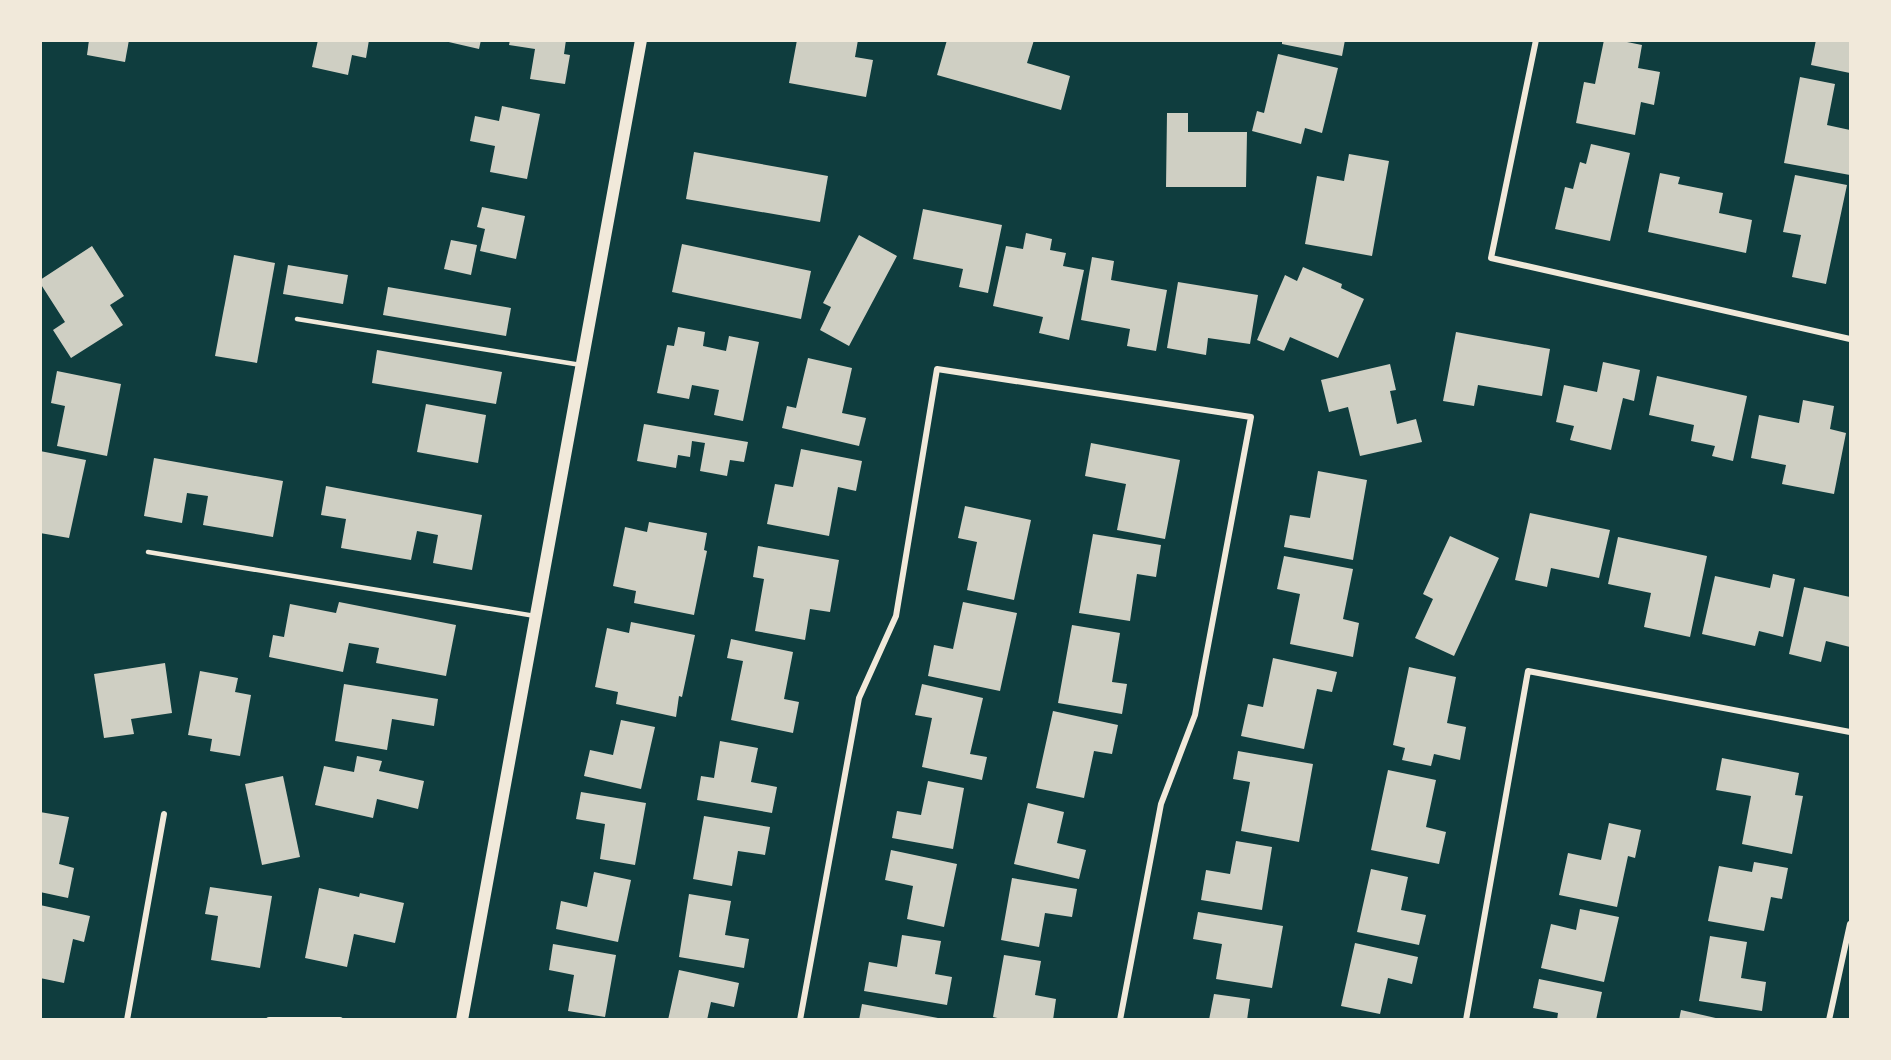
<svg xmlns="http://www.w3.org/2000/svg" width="1891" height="1060" viewBox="0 0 1891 1060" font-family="'Roboto Condensed',sans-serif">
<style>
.building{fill:#cfcfc3}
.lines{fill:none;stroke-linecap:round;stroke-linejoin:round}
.service{stroke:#f1e9da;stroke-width:4.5}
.minor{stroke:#f1e9da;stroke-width:6}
.secondary{stroke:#f1e9da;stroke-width:12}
</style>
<rect width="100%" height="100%" fill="#0f3d3e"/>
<g class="building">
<path d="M89 40H129L125 62 87 55Z"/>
<path d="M318 40H369L366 58 352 55 348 75 312 67Z"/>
<path d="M440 40H481L479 49Z"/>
<path d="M510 40H566L564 54 570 55 565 84 530 79 535 49 509 45Z"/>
<path d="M797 40H858L855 57 873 60 866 97 789 83Z"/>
<path d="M947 40H1034L1027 63 1070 76 1061 110 937 75Z"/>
<path d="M1282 40H1345L1342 56 1282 44Z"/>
<path d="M1604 40H1617L1642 45 1638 68 1660 72 1654 105 1641 102 1635 135 1576 123 1584 82 1595 84Z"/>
<path d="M1816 40H1850V73L1811 65Z"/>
<path d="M1278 54 1338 68 1322 133 1305 128 1301 144 1252 131 1257 111 1264 113Z"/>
<path d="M1800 77 1835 84 1827 125 1850 130V175L1784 163Z"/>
<path d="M502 106 540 114 527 179 490 172 495 146 470 141 475 116 499 121Z"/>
<path d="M1167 113H1188V132H1247L1246 187H1166Z"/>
<path d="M1591 144 1630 153 1610 241 1555 229 1565 187 1573 189 1580 162 1586 164Z"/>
<path d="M694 152 828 176 820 222 686 199Z"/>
<path d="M1349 154 1389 161 1372 256 1305 244 1317 176 1344 181Z"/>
<path d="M1660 173 1680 177 1678 184 1723 193 1719 213 1752 220 1746 253 1648 232Z"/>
<path d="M1795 175 1847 185 1826 284 1792 277 1801 235 1783 232Z"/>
<path d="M482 207 525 216 516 259 480 251 485 229 477 227Z"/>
<path d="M923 209 1002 225 988 293 959 287 963 269 913 259Z"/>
<path d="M1026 233 1052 239 1050 250 1066 253 1063 266 1084 270 1069 340 1039 333 1043 317 993 306 1006 246 1023 249Z"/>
<path d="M859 235 897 256 849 346 820 330 831 307 823 303Z"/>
<path d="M451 240 477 245 471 275 444 269Z"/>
<path d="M682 244 811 271 801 319 672 292Z"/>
<path d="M92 246 124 296 110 305 123 325 71 358 53 330 65 322 40 283V280Z"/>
<path d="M234 255 275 263 257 363 215 356Z"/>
<path d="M1092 257 1114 261 1111 280 1167 290 1156 351 1127 346 1130 329 1081 320Z"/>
<path d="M288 265 348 275 343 304 283 294Z"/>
<path d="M1303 267 1342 284 1341 288 1364 299 1338 358 1290 337 1284 351 1257 340 1285 275 1297 281Z"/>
<path d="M1178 282 1258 295 1250 344 1208 338 1206 355 1167 348Z"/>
<path d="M388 287 511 308 506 336 383 315Z"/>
<path d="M678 327 705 332 703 346 726 351 729 336 759 342 743 421 714 415 719 390 692 385 689 399 657 393 667 345 674 346Z"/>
<path d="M1456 332 1550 349 1542 396 1478 385 1474 406 1443 401Z"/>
<path d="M377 350 502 372 496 404 372 383Z"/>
<path d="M808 358 852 368 842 413 866 418 859 446 782 428 787 406 796 408Z"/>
<path d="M1603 362 1640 370 1634 401 1623 398 1611 450 1570 440 1574 426 1556 422 1564 385 1597 392Z"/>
<path d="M1390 364 1396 390 1390 391 1397 424 1416 419 1422 442 1360 456 1348 407 1329 412 1321 380Z"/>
<path d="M57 371 121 384 107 456 57 446 65 406 51 403Z"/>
<path d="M1657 376 1747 396 1733 461 1712 456 1715 446 1691 441 1694 425 1649 415Z"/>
<path d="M1803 400 1834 406 1830 429 1846 433 1834 494 1782 484 1786 465 1751 458 1759 415 1799 423Z"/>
<path d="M426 404 486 415 478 463 417 452Z"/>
<path d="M644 424 748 442 744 462 730 460 727 476 700 471 705 443 692 441 690 457 678 455 676 468 637 461Z"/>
<path d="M1091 443 1180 460 1165 539 1117 530 1126 484 1085 476Z"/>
<path d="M801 449 862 461 856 491 838 487 829 536 767 524 775 484 793 487Z"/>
<path d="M40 451 86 460 69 538 40 533Z"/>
<path d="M154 458 283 481 273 537 203 525 208 496 187 493 182 523 144 516Z"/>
<path d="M1318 471 1367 480 1353 560 1284 547 1290 515 1310 518Z"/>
<path d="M326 486 482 515 472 570 433 563 438 535 417 531 411 560 341 548 346 519 321 515Z"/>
<path d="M965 506 1031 520 1014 600 967 590 977 542 958 538Z"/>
<path d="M1530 513 1610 530 1599 578 1551 568 1547 587 1515 580Z"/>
<path d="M649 522 707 533 704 550 707 551 694 615 634 603 636 591 613 586 625 527 647 532Z"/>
<path d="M1093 534 1161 545 1156 577 1137 574 1130 621 1079 613Z"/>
<path d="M1450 536 1499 558 1454 656 1415 638 1433 599 1423 594Z"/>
<path d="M1618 537 1707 556 1690 637 1644 627 1651 593 1608 584Z"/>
<path d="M758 546 839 560 830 612 810 609 805 640 755 631 764 579 753 577Z"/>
<path d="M1284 556 1353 569 1343 619 1359 623 1353 657 1290 644 1300 594 1277 589Z"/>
<path d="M1773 574 1795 579 1783 637 1759 631 1755 646 1702 634 1715 576 1770 588Z"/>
<path d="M1804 587 1850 597V647L1826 641 1821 662 1789 654Z"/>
<path d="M339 602 456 625 446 676 376 663 379 648 349 643 343 672 269 657 273 635 284 637 290 604 336 613Z"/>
<path d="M963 602 1017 613 1000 691 928 676 934 645 953 649Z"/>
<path d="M631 622 695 635 682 697 679 696 676 717 616 704 618 692 595 687 607 628 629 633Z"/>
<path d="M1072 625 1120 633 1112 682 1127 684 1122 714 1058 703Z"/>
<path d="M731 639 793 652 784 699 799 702 793 733 731 720 743 661 727 658Z"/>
<path d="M1273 658 1337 672 1332 692 1317 689 1304 749 1241 736 1248 704 1263 707Z"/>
<path d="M165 663 172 713 131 719 134 734 104 738 94 674Z"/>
<path d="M1409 667 1456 677 1447 723 1466 727 1460 760 1434 754 1431 766 1402 760 1405 748 1393 745Z"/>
<path d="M200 671 238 678 235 692 251 695 240 756 210 751 212 739 188 735Z"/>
<path d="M344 684 438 699 434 726 392 719 387 750 335 741Z"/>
<path d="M922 684 983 698 970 754 987 757 982 780 922 767 932 718 915 715Z"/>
<path d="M1053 711 1118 725 1112 754 1094 751 1084 798 1036 788Z"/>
<path d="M621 720 655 727 641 789 584 776 590 750 613 755Z"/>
<path d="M720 741 758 748 751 782 777 787 772 813 697 800 701 776 714 778Z"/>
<path d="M1238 751 1313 764 1299 842 1241 831 1250 782 1233 779Z"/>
<path d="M357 756 382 761 379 771 424 781 418 809 377 799 373 818 315 805 324 766 354 772Z"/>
<path d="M1722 758 1799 773 1795 795 1803 796 1792 854 1742 844 1751 796 1716 790Z"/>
<path d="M1388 770 1436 780 1426 827 1446 832 1439 864 1371 850Z"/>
<path d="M283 776 300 857 262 865 245 784Z"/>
<path d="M928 781 964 788 953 849 892 838 897 811 921 815Z"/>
<path d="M581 792 646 803 635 865 600 859 605 824 576 819Z"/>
<path d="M1028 803 1064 812 1057 843 1086 850 1079 879 1014 864Z"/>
<path d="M40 812 69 817 59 864 74 868 68 898 40 892Z"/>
<path d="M704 816 770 827 765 855 738 851 732 886 693 879Z"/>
<path d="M1609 823 1641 830 1635 858 1628 856 1617 907 1559 895 1568 853 1601 860Z"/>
<path d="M1236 841 1272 847 1262 910 1201 900 1206 870 1230 874Z"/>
<path d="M891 850 957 864 944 927 907 919 913 886 885 880Z"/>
<path d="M1754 862 1788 868 1782 899 1771 897 1764 931 1708 921 1719 866 1752 872Z"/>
<path d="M1371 869 1408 877 1401 910 1426 915 1419 945 1357 932Z"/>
<path d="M594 872 631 880 618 942 556 929 561 901 587 907Z"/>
<path d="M1012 878 1077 889 1072 917 1045 913 1039 947 1001 940Z"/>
<path d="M210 887 272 896 260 968 211 960 218 916 205 914Z"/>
<path d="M319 888 359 897 360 893 404 903 395 943 354 934 347 967 305 958Z"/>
<path d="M689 894 731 901 725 935 749 939 744 968 679 957Z"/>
<path d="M40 905 90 916 84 942 73 939 64 983 40 978Z"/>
<path d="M1580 909 1619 917 1604 982 1541 968 1551 924 1576 930Z"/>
<path d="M1198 912 1283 926 1272 988 1216 979 1222 944 1193 939Z"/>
<path d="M902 935 941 941 935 974 952 977 947 1005 864 991 869 962 897 967Z"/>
<path d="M1710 936 1747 942 1741 978 1766 982 1762 1011 1699 1001Z"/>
<path d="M1355 943 1418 957 1412 984 1388 978 1380 1014 1341 1006Z"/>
<path d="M553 944 616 955 605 1017 568 1011 574 975 549 970Z"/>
<path d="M1004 955 1041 961 1035 995 1056 999 1053 1020H1006L993 1017Z"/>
<path d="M679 970 739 983 734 1007 711 1002 707 1020H668Z"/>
<path d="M1539 979 1602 992 1596 1020H1557L1558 1013 1533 1008Z"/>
<path d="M1214 994 1250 999 1247 1020H1209Z"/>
<path d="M862 1004 938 1018V1020H859Z"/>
<path d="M1681 1010 1720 1019V1020H1679Z"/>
</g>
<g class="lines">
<g class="service">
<path d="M297 319 581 365"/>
<path d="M148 552 535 616"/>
</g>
<g class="minor">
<path d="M1536 40 1491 258 1850 339"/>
<path d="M127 1020 164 814"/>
<path d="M269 1020H340"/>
<path d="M800 1020 859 698 896 616 937 369 1251 417 1195 715 1161 804 1120 1020"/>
<path d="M1466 1020 1528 671 1850 732"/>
<path d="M1829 1020 1850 924"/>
</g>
<path class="secondary" d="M462 1020 641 40"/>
</g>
<rect width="1891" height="1060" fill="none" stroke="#f1e9da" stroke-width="84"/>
</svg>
